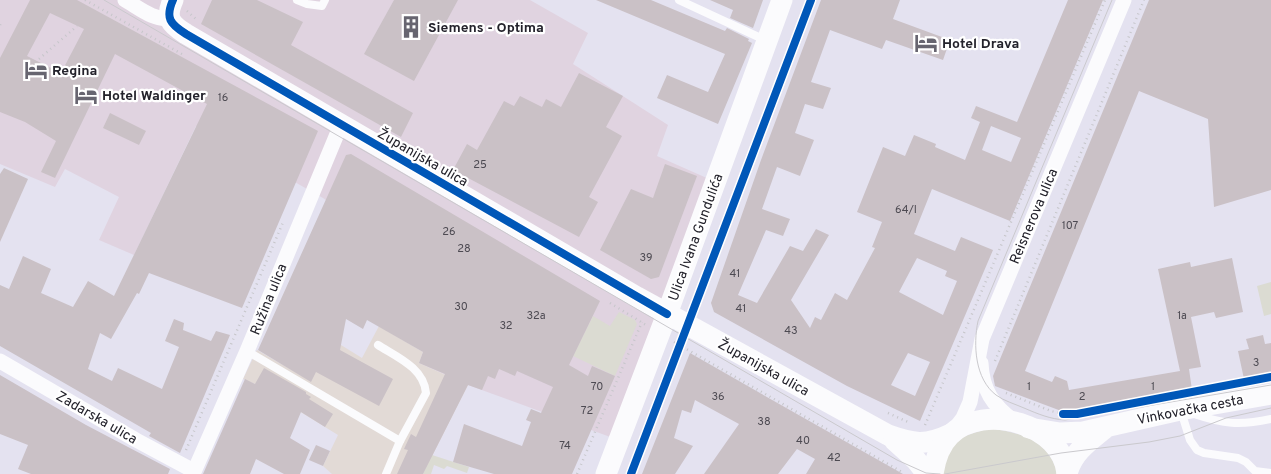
<svg xmlns="http://www.w3.org/2000/svg" width="1271" height="474" viewBox="0 0 1271 474" font-family="Overpass,sans-serif">
<style>
.commercial{fill:#e0d3e0}
.industrial{fill:#e2dad6}
.green{fill:#dbdbd2}
.building{fill:#cac1c6;fill-rule:evenodd}
.lines{fill:none;stroke-linecap:round;stroke-linejoin:round}
.path{stroke:#c6c6ca;stroke-width:2.5;stroke-dasharray:1 4;stroke-linecap:butt}
.lane{stroke:#fbfbfd;stroke-width:8}
.street{stroke:#fbfbfd;stroke-width:15}
.secondary{stroke:#fbfbfd;stroke-width:21}
.tram{stroke:#cac9cd;stroke-width:1}
.cycleway-casing{stroke:#fff;stroke-width:11}
.cycleway{stroke:#0057b8;stroke-width:8}
.labels{text-anchor:middle;stroke-width:4.5;stroke-linejoin:round;paint-order:stroke}
.number-label{font-size:11px;fill:#4d4a52}
.poi-label{font-size:14px;font-weight:bold;fill:#23222b;stroke:#fff;text-anchor:start}
.street-label{font-size:14px;fill:#23222b;stroke:#fff}
</style>
<rect width="100%" height="100%" fill="#e4e2f0"/>
<path class="commercial" d="M0 0H530L588 33 573 64 668 125 657 156 709 179 613 438 468 385 419 363 451 287 323 198 196 126 134 255 99 240 119 197 65 169 55 187 0 164Z"/>
<path class="industrial" d="M379 326 423 352 419 363 468 385 423 474H332L323 466 338 435 255 384 243 379 257 350 311 381 326 350 341 345 362 358Z"/>
<g class="green">
<path d="M1271 282V314L1264 316 1257 286Z"/>
<path d="M619 312 635 320 637 324 615 376 573 356 593 316 610 326Z"/>
<path d="M990 428C1023 434 1047 439 1058 474H940C953 438 954 439 990 428Z"/>
<path d="M432 455 469 467 467 473 447 466 444 469 434 465 431 474H423Z"/>
</g>
<g class="building">
<path d="M30 0H77L318 131 242 308 149 273 139 294 137 293 111 339 100 333 88 369 112 381 118 368 162 389 179 347 165 341 174 319 184 323 183 330 211 341 216 331 230 335 180 453 149 436 151 433 0 346V285L9 289 23 256 51 269 41 293 73 307 88 281 114 296 207 104 115 54 55 178 41 172 56 141 25 122 0 112V58ZM50 13 84 29 61 73 27 56Z"/>
<path d="M212 0H257L303 22 291 45 413 113 401 137 201 24Z"/>
<path d="M394 0H458L414 81 364 54Z"/>
<path d="M596 0H651L725 31 727 28 749 39 748 41 752 43 718 124 657 98 667 75 708 92 725 54Z"/>
<path d="M710 0H763L753 28 730 18 733 10Z"/>
<path d="M821 0H900L893 19 950 40 943 60 886 40 882 49 830 30 811 82 831 88 823 109 805 104 795 133 814 140 800 176 777 167 762 209 790 219 783 236 766 230 738 295 757 303 790 246 803 251 816 229 829 235 791 300 810 328 815 317 821 320 835 293 847 300 875 248 872 247 882 222 857 212 883 147 905 156 914 135 936 144 935 147 965 160 980 122 971 118 976 106 1017 122 1068 0H1103L1010 221 932 189 914 234 955 251 961 237 993 250 920 421 847 386 714 312 711 303 761 160ZM991 126 1021 138 1011 162 982 150ZM917 258 947 271 945 276 957 281 943 315 899 292ZM908 353 930 362 915 396 891 385Z"/>
<path d="M1149 0H1271V190L1214 207 1208 119 1139 91 1025 371 1052 382 1055 376 1067 381 1069 390 1180 371 1158 269 1190 262 1191 267 1232 258 1243 312 1216 318 1214 312 1191 317 1201 367 1189 369 1192 390 1064 412 995 386 993 376Z"/>
<path d="M579 73 623 96 606 127 622 136 589 197 598 202 579 237 453 170 467 144 477 150 504 101 514 106 520 96 542 107 546 99 561 107Z"/>
<path d="M110 113 146 131 139 145 103 128Z"/>
<path d="M351 154 600 301 569 365 588 376 592 366 615 376 572 474H494L453 462 464 424 522 446 531 422 526 420 531 409 541 413 553 387 517 371 515 376 499 369 495 379 488 376 482 390 468 385 423 474H397L408 450 404 449 411 434 416 437 445 374 419 363 423 352 367 320 363 329 346 319 340 350 393 379 379 406 316 372 311 382 258 350 346 155Z"/>
<path d="M665 164 697 176 659 277 651 279 600 250 631 189 653 198Z"/>
<path d="M4 168 28 179 0 242V174Z"/>
<path d="M1263 335 1265 344 1271 343V374L1244 379 1238 351 1249 349 1246 339Z"/>
<path d="M690 353 760 393 903 474H806L815 459 797 449 778 474H704L739 424 695 400 691 413 682 410 674 438 693 446 675 474H642Z"/>
<path d="M264 368 306 392V394L311 397 309 399 333 414 325 427 301 412 290 438 310 450 300 474H284L256 459 250 474H203L245 379 255 384Z"/>
<path d="M0 375 86 425 170 469 168 474H31L18 469 28 445 0 434Z"/>
<path d="M316 445 330 451 323 466 309 460Z"/>
</g>
<g class="lines">
<g class="path">
<path d="M85 0 182 54"/>
<path d="M187 11 196 19"/>
<path d="M0 25 1 22"/>
<path d="M39 59 77 26"/>
<path d="M610 303 646 325"/>
<path d="M674 342 902 472"/>
<path d="M995 361 1144 0"/>
<path d="M1006 393 1051 411 1063 414"/>
<path d="M888 413 908 422"/>
<path d="M925 425 1105 0"/>
<path d="M186 450 284 220"/>
<path d="M577 474 642 322"/>
</g>
<g class="lane">
<path d="M297 0 307 4 322 6 325 0"/>
<path d="M679 0 765 40"/>
<path d="M378 345C397 357 424 368 426 393L400 441 386 474"/>
<path d="M247 351 400 441"/>
<path d="M1181 411 1190 440 1197 450 1204 453 1238 458 1246 462 1255 471 1271 473"/>
<path d="M1194 414C1224 424 1239 426 1271 419"/>
</g>
<g class="street">
<path d="M125 0C138 7 154 21 169 18"/>
<path d="M0 361 136 440 194 471"/>
<path d="M981 363C982 389 993 406 1014 421"/>
<path d="M953 431 963 418 970 402 982 339 1124 0"/>
<path d="M193 474 247 351 337 134 342 124"/>
</g>
<g class="secondary">
<path d="M173 0C165 18 170 24 186 34L637 297 888 435C913 444 926 446 951 434"/>
<path d="M1029 428 1060 433 1083 432 1180 410 1271 394"/>
<path d="M894 440 916 460 927 474"/>
<path d="M606 474 667 314 782 0"/>
<path d="M933 474C935 460 939 446 950 435 984 402 1063 424 1067 474"/>
<path d="M1067 474C1072 453 1088 442 1104 429"/>
</g>
<g class="tram">
<path d="M104 0 897 460 926 473 940 474"/>
<path d="M1112 0 978 321C973 345 975 379 996 395 1004 401 1015 404 1024 408 1038 414 1050 419 1065 420L1271 385"/>
<path d="M945 474 1061 453 1149 442 1180 436 1226 418 1271 408"/>
</g>
<defs>
<g id="cycleway">
<path d="M173 0C165 18 170 24 186 34L667 314"/>
<path d="M1063 414H1077L1271 377"/>
<path d="M631 474 811 0"/>
</g>
</defs>
<use href="#cycleway" class="cycleway-casing"/>
<use href="#cycleway" class="cycleway"/>
</g>
<defs>
<symbol id="building-bare" viewBox="-9 -9 18 18"><path d="M-4-6H4V6H1V3H-1V6H-4ZM-2.5-4.3h1.7v1.8h-1.7ZM.8-4.3h1.7v1.8H.8ZM-2.5-1h1.7V.8h-1.7ZM.8-1h1.7V.8H.8Z" fill="#676570" stroke="#fff" stroke-width="2.5" paint-order="stroke"/></symbol>
<symbol id="hotel-bare" viewBox="-9 -9 18 18"><path d="M-6-4.5h1.5V1H6V5H4.5V3h-9V5H-6ZM-4 0a1.8 1.8 0 1 1 3.6 0ZM.5 0V-2.5h3Q6-2.5 6 0Z" fill="#676570" stroke="#fff" stroke-width="2.5" paint-order="stroke"/></symbol>
</defs>
<g fill-rule="evenodd">
<use href="#building-bare" x="395" y="11" width="32" height="32"/>
<use href="#hotel-bare" x="910" y="27" width="32" height="32"/>
<use href="#hotel-bare" x="20" y="54" width="32" height="32"/>
<use href="#hotel-bare" x="70" y="79" width="32" height="32"/>
</g>
<g class="labels">
<g class="number-label">
<text x="223" y="101">16</text>
<text x="480" y="168">25</text>
<text x="906" y="213">64/I</text>
<text x="1070" y="229">107</text>
<text x="449" y="235">26</text>
<text x="464" y="252">28</text>
<text x="646" y="261">39</text>
<text x="735" y="277">41</text>
<text x="461" y="310">30</text>
<text x="741" y="312">41</text>
<text x="536" y="319">32a</text>
<text x="1182" y="319">1a</text>
<text x="506" y="329">32</text>
<text x="791" y="334">43</text>
<text x="1256" y="366">3</text>
<text x="597" y="390">70</text>
<text x="1029" y="390">1</text>
<text x="1153" y="390">1</text>
<text x="718" y="400">36</text>
<text x="1082" y="400">2</text>
<text x="587" y="414">72</text>
<text x="764" y="425">38</text>
<text x="803" y="444">40</text>
<text x="565" y="449">74</text>
<text x="834" y="461">42</text>
</g>
<g class="poi-label">
<text x="428" y="32">Siemens - Optima</text>
<text x="942" y="48">Hotel Drava</text>
<text x="52" y="75">Regina</text>
<text x="102" y="100">Hotel Waldinger</text>
</g>
<g class="street-label">
<text transform="translate(423 157) rotate(30)" y="5">Županijska ulica</text>
<text transform="translate(1033 216) rotate(-67)" y="5">Reisnerova ulica</text>
<text transform="translate(695 237) rotate(-70)" y="5">Ulica Ivana Gundulića</text>
<text transform="translate(268 299) rotate(-68)" y="5">Ružina ulica</text>
<text transform="translate(764 367) rotate(29)" y="5">Županijska ulica</text>
<text transform="translate(1190 409) rotate(-11)" y="5">Vinkovačka cesta</text>
<text transform="translate(97 417) rotate(30)" y="5">Zadarska ulica</text>
</g>
</g>
</svg>
